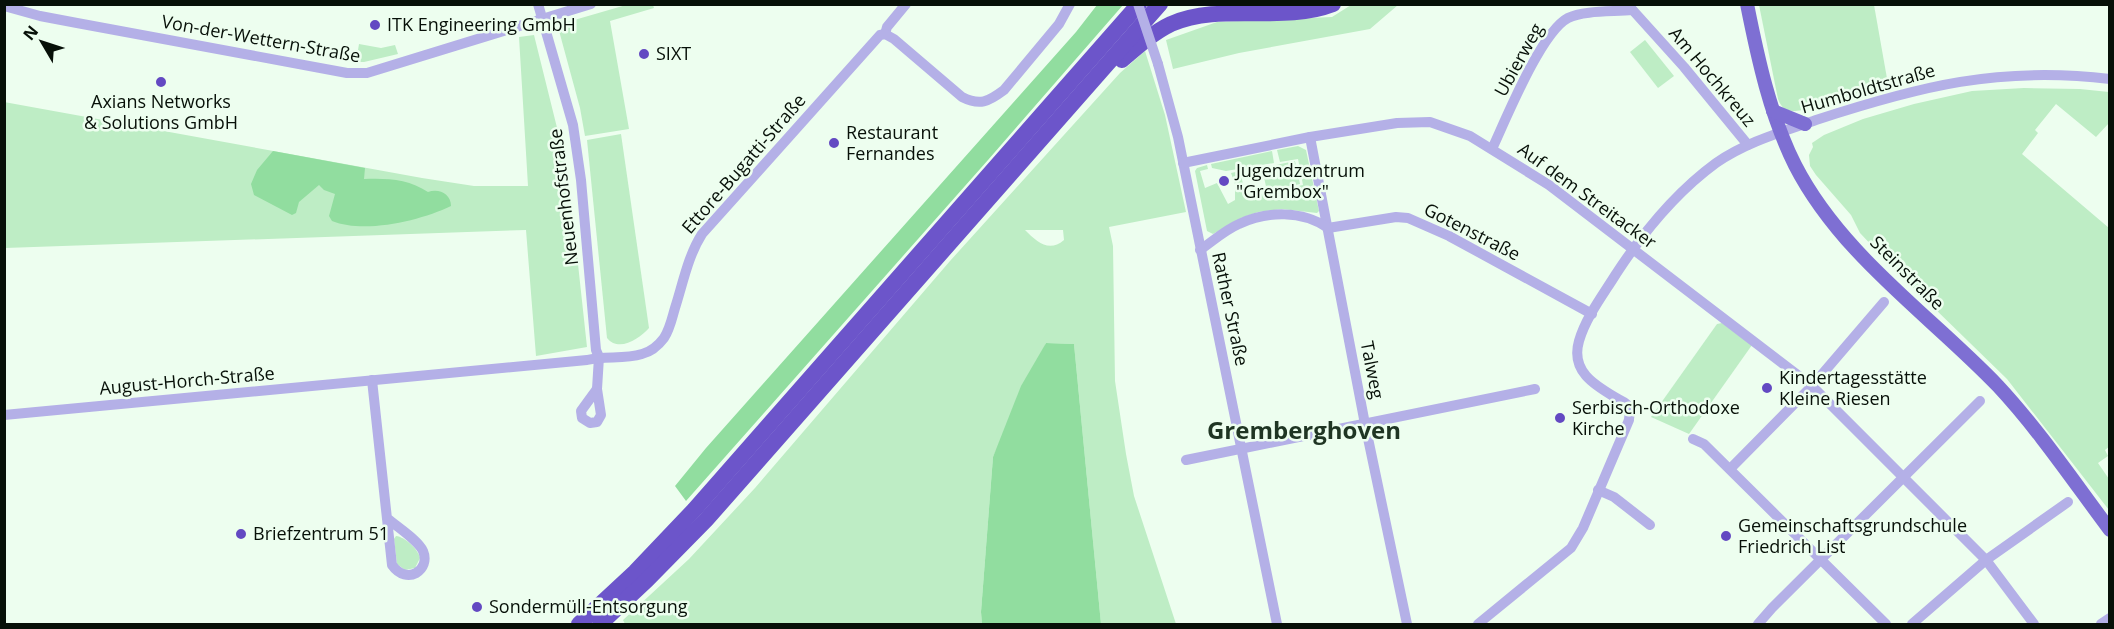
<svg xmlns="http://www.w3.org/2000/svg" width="2114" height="629" viewBox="0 0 2114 629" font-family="'Open Sans',sans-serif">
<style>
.green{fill:#beedc5;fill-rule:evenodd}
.forest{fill:#91dd9f}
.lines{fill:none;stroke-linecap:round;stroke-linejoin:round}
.minor{stroke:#b4b0e7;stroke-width:10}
.major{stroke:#7e6fd3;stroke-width:14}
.highway{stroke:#6c55ca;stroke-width:16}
.minor-bridge{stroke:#b4b0e7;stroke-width:10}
.poi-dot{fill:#6349c2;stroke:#edfeef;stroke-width:2}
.labels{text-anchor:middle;stroke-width:5;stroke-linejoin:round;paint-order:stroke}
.poi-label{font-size:18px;fill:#071008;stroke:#edfeef;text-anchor:start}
.street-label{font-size:18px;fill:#071008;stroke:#edfeef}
.district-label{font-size:24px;font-weight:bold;fill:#1f3523;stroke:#edfeef}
</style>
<rect width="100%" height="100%" fill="#edfeef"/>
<g class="green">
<path d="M626 5H653L654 8 610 21 629 129 585 136 580 108 558 27 564 23Z"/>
<path d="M1351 5H1398L1370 29 1239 53 1173 69 1166 40 1217 22 1332 17Z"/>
<path d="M1759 5H1874L1888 84 1802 110C1790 112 1783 112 1778 99Z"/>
<path d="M534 35 568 172 587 347 536 356 526 230 5 248 4 102 422 178 474 186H528L519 37Z"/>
<path d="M1645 40 1674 76 1658 88 1630 52Z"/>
<path d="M359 44 381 48 395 45 398 54 364 62H356Z"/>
<path d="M1145 51 1165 115 1186 212 1109 227 1113 246 1115 381 1126 454 1134 496 1176 624H1101L1074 344 1046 343 993 457 981 612 982 624H625L623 620 689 559 755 488 950 261 1120 73ZM1025 230H1063L1064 240C1049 253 1037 242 1025 230Z"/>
<path d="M2024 88 2080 89 2109 92V123L2096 137 2056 104 2035 130 2038 133 2022 154 2109 228 2110 446 2105 450 2108 456 2098 463 2109 479V510L2007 379 1893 268 1860 233 1851 215 1816 175 1810 166 1809 155 1813 147 1812 143 1824 135 1863 119 1914 104 1972 91Z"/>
<path d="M621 134 649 328C640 338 619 353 607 338L587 140Z"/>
<path d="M1298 146 1306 150 1319 211 1317 213 1282 209 1258 212 1241 218 1213 234 1207 231 1195 171 1197 168 1207 165 1208 169 1200 171 1205 188 1217 183 1228 204 1235 200V184L1231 173 1240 171 1246 197 1303 185 1298 159 1280 162 1277 150Z"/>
<path d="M1272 151 1274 163 1226 171 1212 168 1211 164Z"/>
<path d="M1295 161 1300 184 1267 191 1262 168Z"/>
<path d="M1722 323 1752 345 1689 434 1651 417 1717 324Z"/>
<path d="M396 536C405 537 418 549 420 558L415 568 405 570 397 564 394 539Z"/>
</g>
<g class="forest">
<path d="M1097 5H1123L988 160 686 501 675 486 706 448 1076 32Z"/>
<path d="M273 151 365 168 364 179C386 178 409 179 428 192 439 188 451 194 451 206 420 221 364 234 332 221L329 216 335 194 324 190 319 185 299 202 296 213 292 215 254 195 251 184 257 170Z"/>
<path d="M1046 343 1074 344 1101 624H982L981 612 993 457 1021 386Z"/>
</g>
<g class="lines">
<g class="minor">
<path d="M538 4 573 125 581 180 596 350 599 357 597 389"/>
<path d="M4 6 40 16 77 23 347 73H367L591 4"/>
<path d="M1629 6 1684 67 1748 145"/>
<path d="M885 34 887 27 906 4"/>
<path d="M1158 64 1178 137 1277 624"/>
<path d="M1310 137 1365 424 1407 624"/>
<path d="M1492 149C1506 119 1541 32 1568 18 1584 10 1615 12 1632 10"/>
<path d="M1183 163 1310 137 1397 123 1430 122 1470 136 1549 185 1812 386 1986 560 2034 624"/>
<path d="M1328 228 1396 217 1408 218 1449 236 1592 314"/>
<path d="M1200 250C1213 241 1225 230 1239 224 1267 211 1302 210 1328 228"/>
<path d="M372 380 392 565C407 586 431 570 423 551 418 540 397 527 387 518"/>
<path d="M597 389 601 415 597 422 590 423 582 418 581 411Z"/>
<path d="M4 415 587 360C605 355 623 360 642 354 650 352 658 346 664 338 670 329 672 318 675 308 683 283 688 256 702 234L880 35 885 34 894 39 962 97C980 106 988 102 1004 90L1059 24 1070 4"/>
<path d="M1693 439 1704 444 1886 624"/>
<path d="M1186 460 1535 389"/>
<path d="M1730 469 1812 386 1884 302"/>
<path d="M1598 490 1614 497 1650 525"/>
<path d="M1478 624 1571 548 1583 528 1629 420C1629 416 1631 411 1629 407 1627 403 1622 401 1618 399 1596 386 1570 372 1579 341 1586 317 1603 295 1616 274 1644 231 1675 193 1716 163 1746 142 1782 132 1816 120 1920 86 1999 66 2110 79"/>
<path d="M1758 624 1772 608 1980 401"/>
<path d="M1912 624 1986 560 2068 502"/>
<path d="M2101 624 2110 618"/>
</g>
<g class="major">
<path d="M1747 4C1758 59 1770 115 1795 165 1841 255 1930 315 1998 386 2039 430 2074 482 2110 530"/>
<path d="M1773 111 1805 124"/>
</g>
<g class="highway">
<path d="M1122 60C1137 47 1154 32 1171 24 1222 2 1281 24 1333 4"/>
<path d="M579 624 635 572 694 510 1139 4"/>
<path d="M600 624 647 580 706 520 1160 4"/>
</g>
<path class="minor-bridge" d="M1138 4 1158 64"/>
</g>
<g class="poi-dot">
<circle cx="375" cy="25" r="6"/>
<circle cx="644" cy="54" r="6"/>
<circle cx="161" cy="82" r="6"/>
<circle cx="834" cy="143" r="6"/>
<circle cx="1224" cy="181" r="6"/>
<circle cx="1767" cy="388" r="6"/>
<circle cx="1560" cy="418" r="6"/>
<circle cx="241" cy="534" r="6"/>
<circle cx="1726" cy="536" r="6"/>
<circle cx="477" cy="607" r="6"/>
</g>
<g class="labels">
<g class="poi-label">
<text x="387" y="31">ITK Engineering GmbH</text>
<text x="656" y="60">SIXT</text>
<text x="161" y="108" text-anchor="middle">Axians Networks<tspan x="161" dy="21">&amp; Solutions GmbH</tspan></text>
<text x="846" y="139">Restaurant<tspan x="846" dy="21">Fernandes</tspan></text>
<text x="1236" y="177">Jugendzentrum<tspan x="1236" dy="21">"Grembox"</tspan></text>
<text x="1779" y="384">Kindertagesstätte<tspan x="1779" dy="21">Kleine Riesen</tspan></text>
<text x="1572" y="414">Serbisch-Orthodoxe<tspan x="1572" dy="21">Kirche</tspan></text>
<text x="1738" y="532">Gemeinschaftsgrundschule<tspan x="1738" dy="21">Friedrich List</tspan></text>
<text x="253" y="540">Briefzentrum 51</text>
<text x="489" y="613">Sondermüll-Entsorgung</text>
</g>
<g class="street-label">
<text transform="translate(261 39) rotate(10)" y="6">Von-der-Wettern-Straße</text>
<text transform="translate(1519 60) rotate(-61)" y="6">Ubierweg</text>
<text transform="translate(1712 77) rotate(50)" y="6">Am Hochkreuz</text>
<text transform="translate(1868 89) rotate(-16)" y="6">Humboldtstraße</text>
<text transform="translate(744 164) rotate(-49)" y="6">Ettore-Bugatti-Straße</text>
<text transform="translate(1587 196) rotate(36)" y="6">Auf dem Streitacker</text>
<text transform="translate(564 197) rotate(-97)" y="6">Neuenhofstraße</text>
<text transform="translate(1472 232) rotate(27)" y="6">Gotenstraße</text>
<text transform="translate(1907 273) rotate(45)" y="6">Steinstraße</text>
<text transform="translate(1230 309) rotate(78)" y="6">Rather Straße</text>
<text transform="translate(1372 370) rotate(79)" y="6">Talweg</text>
<text transform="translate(187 381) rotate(-5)" y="6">August-Horch-Straße</text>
</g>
<g class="district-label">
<text x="1304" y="439">Gremberghoven</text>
</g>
</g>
<rect width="2114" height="629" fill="none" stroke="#071008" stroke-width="12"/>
<g transform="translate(42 42) rotate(309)" stroke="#edfeef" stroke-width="4.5" paint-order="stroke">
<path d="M0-4.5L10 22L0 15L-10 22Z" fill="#071008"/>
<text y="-9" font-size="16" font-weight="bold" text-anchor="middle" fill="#071008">N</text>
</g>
</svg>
